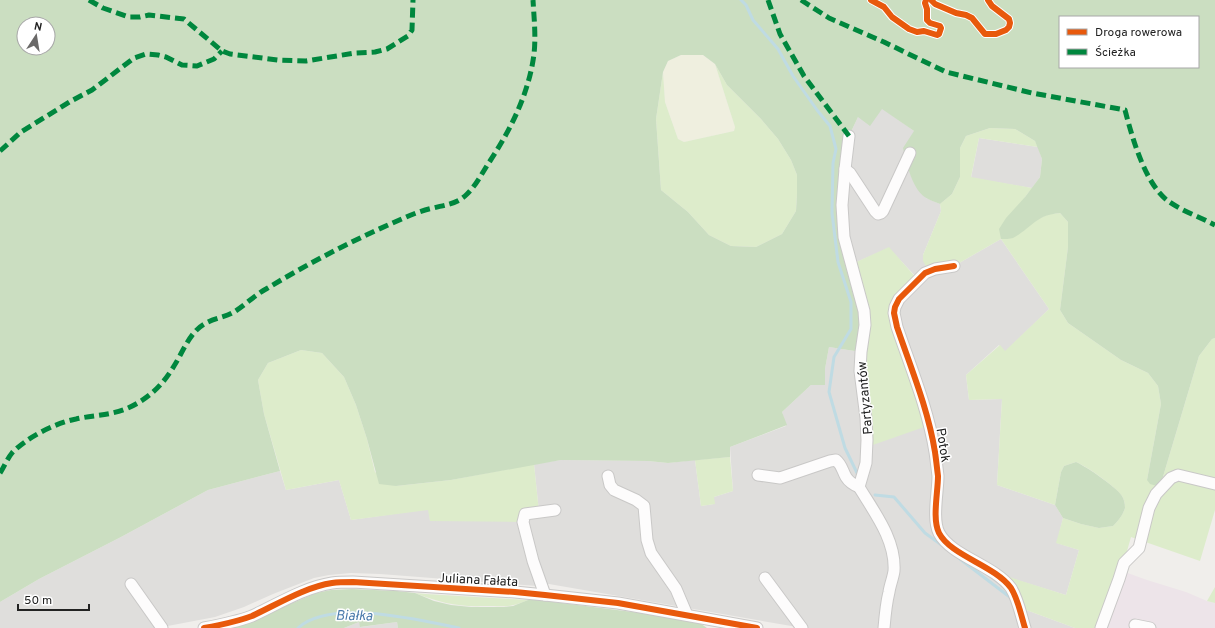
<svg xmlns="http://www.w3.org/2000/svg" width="1215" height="628" viewBox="0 0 1215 628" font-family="Overpass,sans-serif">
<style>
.residential{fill:#dfdedc}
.industrial{fill:#ede4e9}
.farmland{fill:#efefdf}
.grass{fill:#ddeccb}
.forest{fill:#cbdec1;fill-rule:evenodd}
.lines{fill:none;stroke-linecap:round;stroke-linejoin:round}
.stream{stroke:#bfdbe3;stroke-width:3}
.minor-casing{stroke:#c9c8c7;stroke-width:13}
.minor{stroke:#fdfcfc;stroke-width:11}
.quiet{stroke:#00873e;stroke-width:5;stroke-dasharray:10 5;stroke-linecap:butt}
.cycleway-casing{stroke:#fff;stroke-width:8}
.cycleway{stroke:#e8590c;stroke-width:6}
.labels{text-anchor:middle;stroke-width:3;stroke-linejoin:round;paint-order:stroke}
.street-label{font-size:13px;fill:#222;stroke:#fff}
.water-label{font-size:14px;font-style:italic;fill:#4a7aab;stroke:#fff}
</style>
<rect width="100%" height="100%" fill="#f0eeeb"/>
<g class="residential">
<path d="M882 108 914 131 926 198 940 204 941 211 923 255 954 266 1001 239 1049 309 1005 352 999 345 966 375 969 400 1002 399 997 485 1055 505 1063 518 1057 543 1079 550 1066 595 1004 576 1018 607 1075 628H803L549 584 537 586 380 574 351 573 329 575 314 578 273 594 244 607 215 617 157 628H0V602L39 579 121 537 208 490 280 471 286 490 339 480 351 520 429 509 430 521 539 512 534 464 561 460 648 461 668 463 695 460 701 506 714 504V497L733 491 730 447 786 426 782 412 811 385H825V369L829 347 861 352 894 313 918 279 889 248 852 264 844 237 849 136 858 117Z"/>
<path d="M979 138 1038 147 1042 159 1040 177 1032 188 971 178Z"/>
<path d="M359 622 361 627 397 622 398 628H344Z"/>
</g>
<path class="industrial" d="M1122 571 1147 580 1186 592 1207 601 1215 603V628H1101Z"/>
<path class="farmland" d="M681 55H703L715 64 735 127 734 131 684 142 678 139 665 102 663 72 668 61Z"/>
<g class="grass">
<path d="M715 64 727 85 761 119 778 139 791 160 797 175V194L796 211 782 234 756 247 731 246 709 235 688 212 661 190 656 119 663 72 665 102 678 139 684 142 734 131 735 127Z"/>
<path d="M990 128 1015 129 1035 141 1038 147 979 138 971 177 1032 188 1025 197 1012 238 1038 219 1049 214 1060 213 1068 222V247L1060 310 1068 323 1121 360 1148 373 1158 386 1161 404 1147 480H1162L1199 356 1212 339 1215 338V510L1200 561 1131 537 1119 579 1101 628H1075L1018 607 1003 575 1066 595 1079 550 1056 543 1063 518 1081 524 1099 528 1113 526C1118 521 1123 515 1125 508 1125 504 1124 499 1122 496 1115 486 1088 467 1076 462L1064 466 1061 472 1055 505 997 485 1002 399 969 400 966 375 1000 345 1005 351 1049 309 1001 239 954 266 929 272 923 261V255L941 211 940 204 952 194 960 177V148L966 136Z"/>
<path d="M889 247 918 280 895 307 930 425 867 447 852 264Z"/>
<path d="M301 350 322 353 344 377 356 405 367 439 375 472 396 486 451 480 534 464 539 512 523 522 430 521 428 510 351 520 339 480 286 490 264 414 258 380 268 363Z"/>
<path d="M730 457 733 491 714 497 715 504 701 506 695 460Z"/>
<path d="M1215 587V603L1207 601Z"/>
<path d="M415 593 426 594 528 600C510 608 504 606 485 606 457 607 441 603 415 593Z"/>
</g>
<g class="forest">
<path d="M0 0H1215V338L1212 339 1199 356 1162 480 1157 486 1150 484 1147 480 1161 404 1158 386 1148 373 1121 360 1068 323 1060 310 1068 247V222L1060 213C1035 215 1032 228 1013 238 1010 239 1005 239 1001 239L999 229 1006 218 1025 197 1040 177 1042 159 1035 141 1015 129 990 128 966 136 960 148V177L952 194 940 204C936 202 931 201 928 199 912 191 907 164 903 148L914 131 882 109 870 126 858 117 849 136 842 205 864 311 861 352 829 347 825 369V385H811L782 412 787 425 730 447V457L668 463 648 461 561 460 451 480 396 486 379 484 367 439 356 405 344 377 322 353 301 350 268 363 258 380 264 414 280 471 208 490 121 537 39 579 0 602ZM1060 17H1198V67H1060ZM24 24H48V48H24ZM681 55H703L715 64 727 85 761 119 778 139 791 160 797 175V194L796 211 782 234 756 247 731 246 709 235 688 212 661 190 656 119 663 72 668 61Z"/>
<path d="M1076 462C1087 467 1115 486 1122 496 1124 499 1125 504 1125 508 1123 515 1118 521 1113 526L1099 528 1081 524 1063 518 1055 505 1061 472 1064 466Z"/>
<path d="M352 589 397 591 415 593 434 601 451 605 471 607H504L513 606 528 600H538L688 619 697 621 707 628H398L397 622 360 627 359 622 344 628H233L253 621 281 608 316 593 331 590Z"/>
</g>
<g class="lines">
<g class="stream">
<path d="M741 0 746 5 753 20 778 49 793 76 817 110 830 126 836 149 833 163 832 213 838 262 851 302V329L834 357 829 392 845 448 859 477"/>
<path d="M875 495 894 497 925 533 943 546"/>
<path d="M960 559 1011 598"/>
<path d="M298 628C330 598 420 620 459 628"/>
</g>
<defs>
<g id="minor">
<path d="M849 136 845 169 842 205 844 237 864 311 865 325 861 352 860 371 866 418 867 440 866 463 859 487C874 512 896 540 894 571 893 578 890 585 889 592 886 604 885 616 884 628"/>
<path d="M845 169 850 173 875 211 878 214 881 213 883 211 910 153"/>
<path d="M954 266 935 269 925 273 899 299 895 307 894 313 897 327C911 368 928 409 935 452 936 459 937 468 938 476 938 492 932 519 939 533 951 556 994 565 1011 588 1018 599 1021 615 1025 628"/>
<path d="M758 475 780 478 830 461 836 460C842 465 842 470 846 477 849 482 854 485 859 487"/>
<path d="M608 476 610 485 614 490 636 500 644 506 647 540 651 553 676 589 687 615"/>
<path d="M765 578 802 628"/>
<path d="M131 584 162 628"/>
<path d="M545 595 533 561 523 522 525 514 555 510"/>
<path d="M1135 625 1150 628"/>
<path d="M204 628C220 625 236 622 252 616 276 605 305 587 332 583 339 582 346 582 353 582L515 592 545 595 618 603 757 628"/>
<path d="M1101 628 1119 579 1124 563 1139 548 1149 508 1156 494 1171 478 1178 475 1215 484"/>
</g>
</defs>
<use href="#minor" class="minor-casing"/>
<use href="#minor" class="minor"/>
<g class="quiet">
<path d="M89 0 103 8 129 17H140L149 15 184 19 222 51 230 54 278 60 306 61 355 53 375 52 387 49 408 36 412 30 413 0"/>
<path d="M768 0 780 34 804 76 849 136"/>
<path d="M801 0 829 18 884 42 946 72 1032 93 1125 110C1132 137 1145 184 1168 201 1182 211 1200 217 1215 225"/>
<path d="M0 151 21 132 71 101 92 90 134 58 146 54 158 55 166 57 182 65 197 66 214 59 222 51"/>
<path d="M0 473C4 467 7 459 12 453 26 438 55 423 76 419 98 414 115 416 136 404 152 395 164 383 174 366 183 352 190 331 206 323 215 318 226 317 234 312 245 305 255 295 266 289 309 263 357 238 404 218 413 214 423 210 433 208 445 205 456 204 465 196 476 186 482 173 490 161 511 129 529 93 534 54 536 36 534 18 533 0"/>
</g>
<defs>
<g id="cycleway">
<path d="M871 0 884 7 892 17 909 29 917 32 924 31 937 35 939 34 941 28 940 26 930 23 927 20V9L925 3 926 0"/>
<path d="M931 0 935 4 956 13 966 15 972 18 985 34H996L1006 30 1009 27 1010 23 1009 19 992 6 988 0"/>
<path d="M954 266 935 269 925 273 899 299 895 307 894 313 897 327C911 368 928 409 935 452 936 459 937 468 938 476 938 492 932 519 939 533 951 556 994 565 1011 588 1018 599 1021 615 1025 628"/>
<path d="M204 628C220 625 236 622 252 616 276 605 305 587 332 583 339 582 346 582 353 582L515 592 545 595 618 603 757 628"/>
</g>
</defs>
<use href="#cycleway" class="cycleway-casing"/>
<use href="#cycleway" class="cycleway"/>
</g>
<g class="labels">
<g class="street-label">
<text transform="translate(864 398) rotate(-95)" y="5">Partyzantów</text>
<text transform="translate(944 445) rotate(81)" y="5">Potok</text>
<text transform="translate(478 579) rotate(3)" y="5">Juliana Fałata</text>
</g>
<g class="water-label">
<text transform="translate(354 615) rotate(1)" y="5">Białka</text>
</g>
</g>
<rect x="1059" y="16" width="140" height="52" fill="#ffffff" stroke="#a7a7a7"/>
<rect x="1067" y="29" width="20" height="6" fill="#e8590c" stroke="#a7a7a7"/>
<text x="1095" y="36" font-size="12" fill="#222222">Droga rowerowa</text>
<rect x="1067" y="49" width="20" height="6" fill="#00873e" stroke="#a7a7a7"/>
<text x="1095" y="56" font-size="12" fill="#222222">Ścieżka</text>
<g transform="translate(36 36) rotate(12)"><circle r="19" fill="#ffffff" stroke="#a7a7a7"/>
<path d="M0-3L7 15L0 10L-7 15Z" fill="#6a6968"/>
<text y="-6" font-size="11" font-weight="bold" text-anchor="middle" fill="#222222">N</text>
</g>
<path d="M18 604v6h71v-6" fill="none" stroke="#222222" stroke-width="2"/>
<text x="24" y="604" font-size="12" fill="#222222" stroke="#ffffff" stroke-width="3" paint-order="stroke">50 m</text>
</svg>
